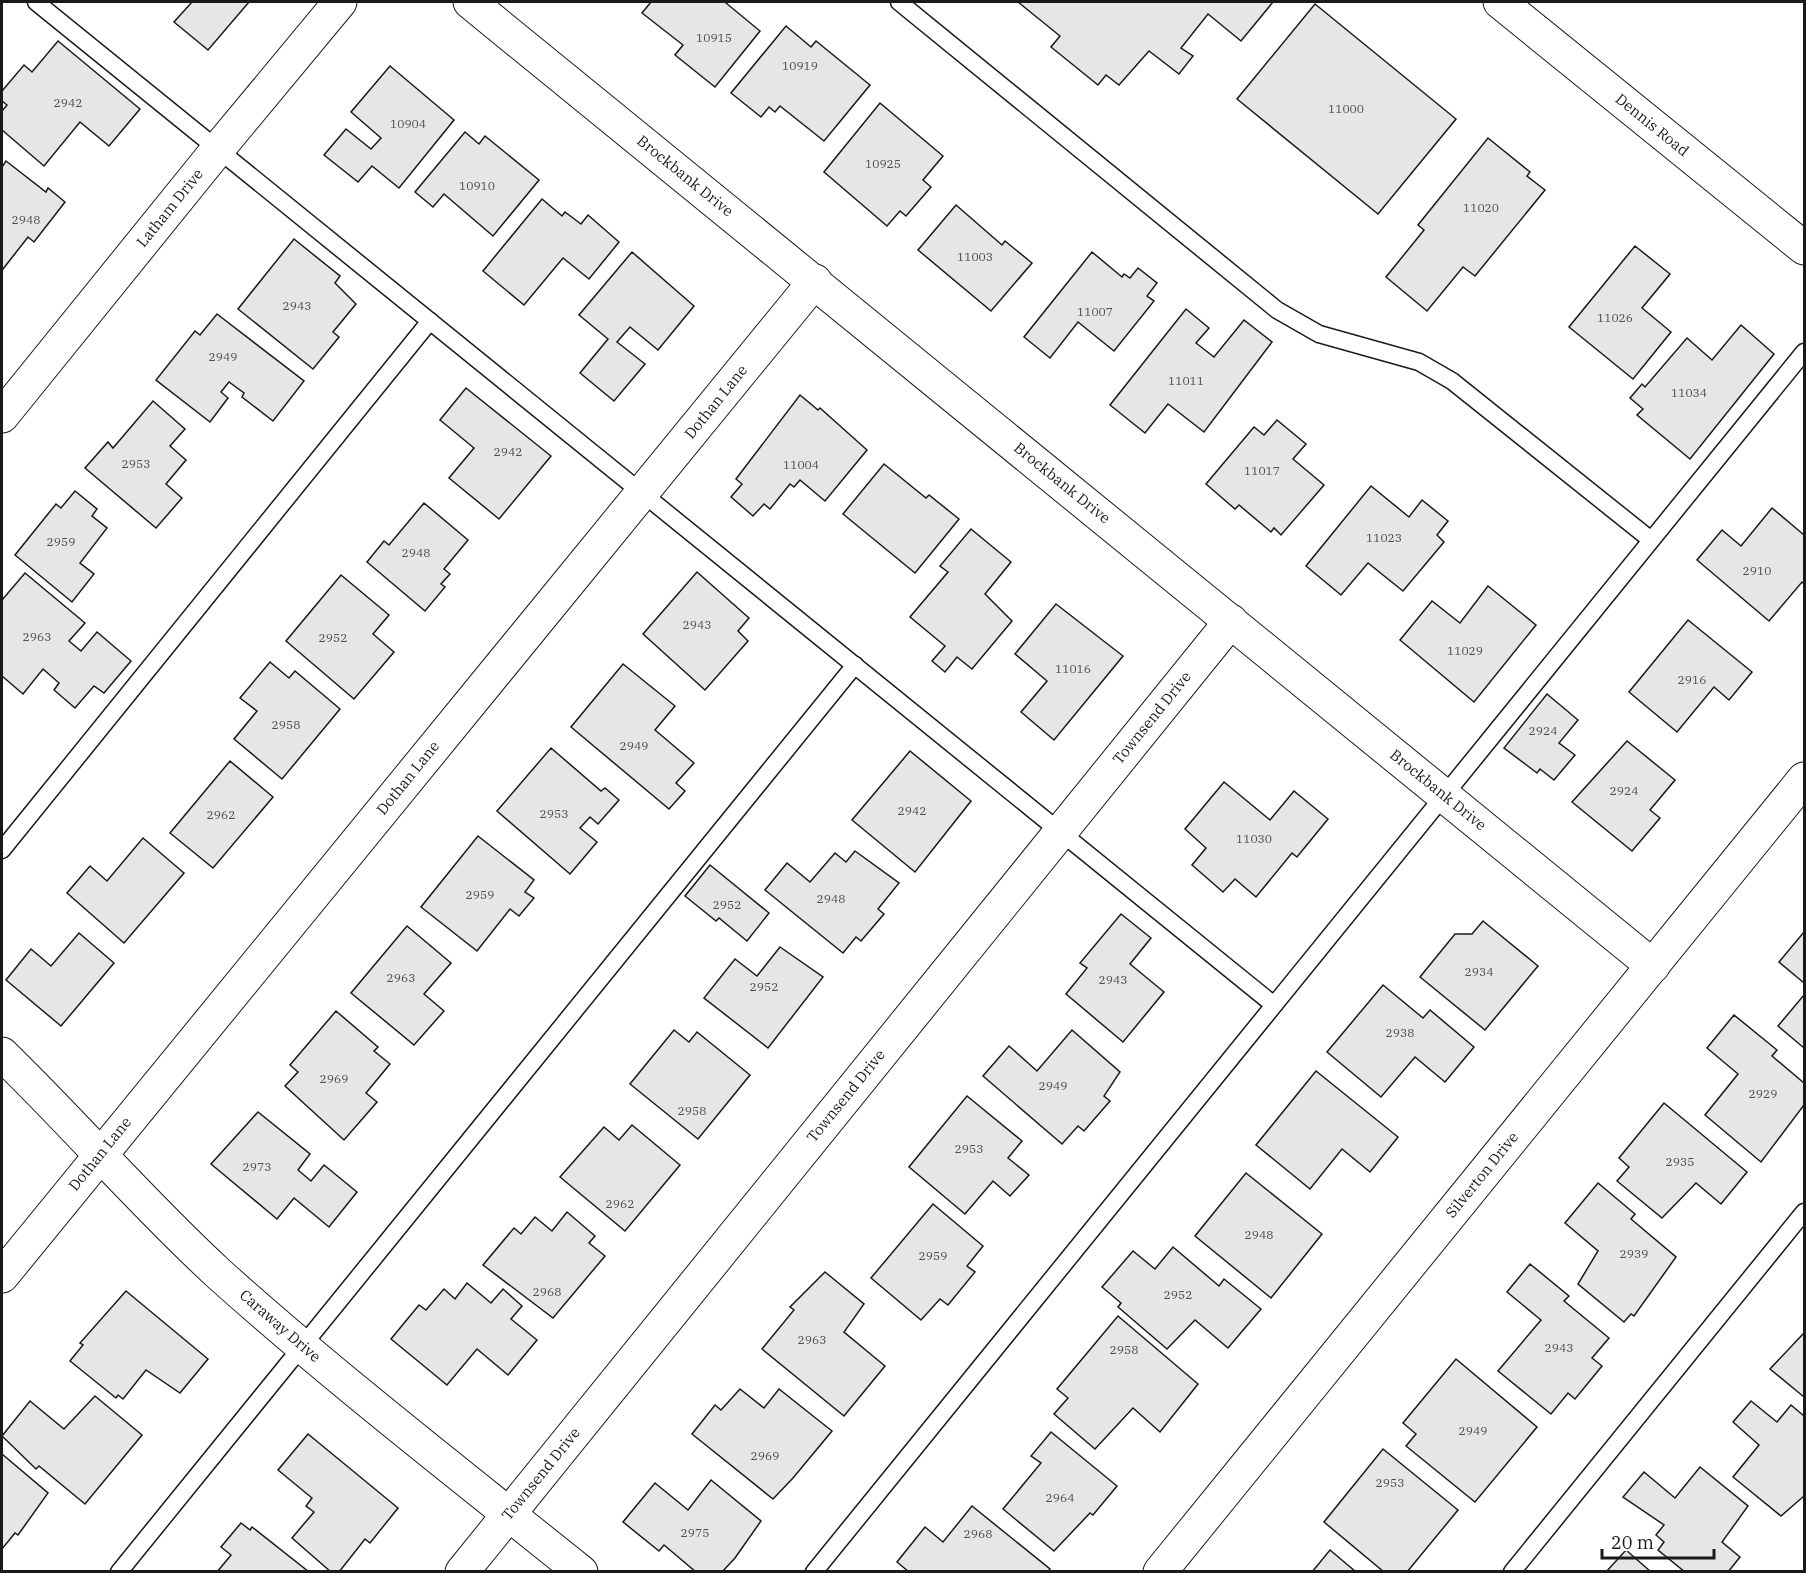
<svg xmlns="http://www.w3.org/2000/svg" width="1806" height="1573" viewBox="0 0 1806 1573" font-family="'IBM Plex Serif',serif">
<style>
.building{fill:#e6e6e6;stroke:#1a1a1a;stroke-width:1.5}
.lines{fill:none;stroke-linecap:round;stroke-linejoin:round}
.service-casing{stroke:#1a1a1a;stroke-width:19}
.minor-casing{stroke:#1a1a1a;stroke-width:35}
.tertiary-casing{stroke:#1a1a1a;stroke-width:35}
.service{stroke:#fff;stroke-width:16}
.minor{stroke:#fff;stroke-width:33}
.tertiary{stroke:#fff;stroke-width:33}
.labels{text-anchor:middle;stroke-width:4.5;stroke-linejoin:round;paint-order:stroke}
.number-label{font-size:12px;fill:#4d4d4d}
.street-label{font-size:15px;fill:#1a1a1a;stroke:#fff}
</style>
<rect width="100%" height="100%" fill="#fff"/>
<g class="building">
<path d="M192 2H249L208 50 174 22Z"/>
<path d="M651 2H728L726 3 760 31 715 87 675 55 683 45 642 13Z"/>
<path d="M1018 2H1273L1241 41 1208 14 1181 48 1193 56 1179 74 1149 51 1119 85 1106 75 1098 85 1051 47 1060 36Z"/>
<path d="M1315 4 1456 119 1378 214 1237 99Z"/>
<path d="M786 26 811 47 816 41 870 85 824 141 780 106 775 112 769 107 761 117 731 93Z"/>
<path d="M58 41 140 109 109 146 80 122 44 166 2 130V111L7 105 2 101V91L24 65 32 72Z"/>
<path d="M390 66 454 120 399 188 372 166 358 182 324 155 346 129 371 149 381 138 351 112Z"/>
<path d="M880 103 943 156 923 180 931 187 906 216 900 211 887 226 824 172Z"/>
<path d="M465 132 479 144 485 136 539 180 493 236 444 194 433 207 415 192Z"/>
<path d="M1488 138 1530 172 1527 176 1545 190 1475 276 1463 267 1427 311 1386 277 1424 230 1418 225Z"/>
<path d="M6 161 46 192 48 188 65 202 34 242 28 237 3 269 2 268V167Z"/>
<path d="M542 199 562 216 565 212 581 224 588 215 619 242 589 279 563 258 524 305 483 271Z"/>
<path d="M956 205 1002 245 1005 241 1032 263 991 311 918 250Z"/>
<path d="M294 239 340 276 335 283 356 304 333 332 339 337 313 369 238 309Z"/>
<path d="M1635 246 1670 274 1642 308 1671 332 1633 379 1569 327Z"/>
<path d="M632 252 694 306 658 350 630 327 617 342 645 364 614 401 580 373 608 339 579 315Z"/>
<path d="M1092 252 1122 277 1124 274 1130 278 1138 268 1157 283 1147 296 1154 301 1114 351 1078 322 1050 358 1024 337Z"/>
<path d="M1186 309 1209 328 1196 343 1214 357 1244 320 1272 342 1204 432 1168 404 1145 433 1110 405Z"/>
<path d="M217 314 304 381 273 421 242 397 244 393 229 382 221 392 228 398 210 422 156 380 195 331 200 335Z"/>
<path d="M1741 325 1774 354 1690 459 1637 415 1643 409 1630 398 1642 384 1645 387 1687 338 1712 360Z"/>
<path d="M466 388 551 456 499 519 449 478 474 448 440 420Z"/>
<path d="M800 395 818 410 820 408 867 450 825 501 800 480 794 487 790 484 770 509 764 504 753 516 731 497 742 484 736 479Z"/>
<path d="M153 401 185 429 170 446 186 460 166 484 182 498 156 528 85 468 108 442 113 448Z"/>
<path d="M1277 420 1306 444 1293 459 1324 485 1281 535 1274 528 1271 532 1239 505 1235 509 1206 484 1254 427 1264 435Z"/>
<path d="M884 464 926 498 929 495 959 519 915 573 843 514Z"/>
<path d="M1371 486 1409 517 1422 500 1448 521 1437 535 1444 542 1403 591 1368 563 1341 595 1306 566Z"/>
<path d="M75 491 97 509 92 516 107 528 80 563 94 574 72 602 15 555 56 504 61 508Z"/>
<path d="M424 503 468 540 444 569 450 574 441 584 445 587 425 611 367 562 384 541 389 545Z"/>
<path d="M1772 508 1804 535V584L1802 582 1769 621 1697 560 1722 530 1741 546Z"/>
<path d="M971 529 1011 562 985 594 1012 621 972 669 957 657 945 672 932 661 945 646 910 617 948 572 940 566Z"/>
<path d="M697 572 749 618 738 631 748 641 705 690 643 634Z"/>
<path d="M25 573 85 623 69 641 81 651 97 632 131 661 104 693 94 686 75 708 54 690 59 683 43 669 23 694 2 676V600Z"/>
<path d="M341 575 389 615 373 634 394 652 354 699 286 641Z"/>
<path d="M1488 586 1536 625 1474 702 1400 640 1432 601 1460 623Z"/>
<path d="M1056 604 1123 656 1054 740 1021 712 1047 681 1015 654Z"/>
<path d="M1688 620 1752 672 1729 700 1714 687 1677 732 1629 692Z"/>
<path d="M270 662 289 678 295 671 340 709 282 779 234 739 257 711 240 698Z"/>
<path d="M623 664 675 706 655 730 694 763 676 783 685 791 669 809 571 727Z"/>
<path d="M1547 694 1578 720 1559 743 1575 755 1554 780 1540 769 1537 773 1504 748Z"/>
<path d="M1627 741 1675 780 1650 810 1660 818 1632 851 1572 802Z"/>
<path d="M551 748 601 791 605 788 619 800 598 824 590 817 580 828 597 842 570 874 497 811Z"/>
<path d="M910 751 971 801 915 872 852 820Z"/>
<path d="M230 761 273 797 213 868 170 833Z"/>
<path d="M1224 782 1270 820 1294 791 1328 819 1297 857 1292 853 1256 897 1235 879 1223 892 1192 865 1206 848 1185 829Z"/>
<path d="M478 836 534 880 525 892 534 898 519 916 510 909 477 951 421 907Z"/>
<path d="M143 838 184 873 124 943 67 893 90 866 107 881Z"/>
<path d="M855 851 899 883 878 909 884 914 861 941 856 937 843 953 765 890 787 863 810 882 835 853 846 862Z"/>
<path d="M710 865 769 913 747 941 719 918 716 921 685 896Z"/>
<path d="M1121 914 1151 938 1130 964 1164 992 1123 1042 1066 994 1087 968 1080 963Z"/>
<path d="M1483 921 1538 966 1485 1030 1420 977 1455 934H1472Z"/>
<path d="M407 926 451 963 424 994 444 1011 414 1045 351 993Z"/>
<path d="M1804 932V983L1779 962Z"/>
<path d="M79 933 114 963 61 1026 6 980 31 949 51 966Z"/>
<path d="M780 947 823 977 768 1048 704 998 735 959 757 976Z"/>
<path d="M1383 985 1423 1018 1430 1010 1474 1047 1445 1082 1415 1057 1381 1097 1327 1052Z"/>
<path d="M1804 995V1048L1778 1026Z"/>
<path d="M336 1011 378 1047 374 1051 390 1064 366 1093 377 1102 344 1140 285 1086 298 1072 290 1065Z"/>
<path d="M1734 1015 1777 1050 1772 1056 1804 1083V1105L1761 1162 1705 1115 1738 1074 1707 1048Z"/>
<path d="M674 1030 689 1042 697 1032 750 1075 698 1139 630 1084Z"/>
<path d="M1072 1030 1120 1072 1104 1096 1110 1101 1084 1131 1078 1126 1062 1144 983 1076 1009 1046 1037 1071Z"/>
<path d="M1316 1071 1398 1137 1370 1172 1342 1149 1310 1189 1256 1145Z"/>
<path d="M967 1096 1022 1141 1008 1158 1029 1175 1010 1196 993 1181 965 1214 909 1167Z"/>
<path d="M1664 1103 1747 1172 1721 1204 1696 1183 1662 1218 1617 1181 1629 1167 1619 1158Z"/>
<path d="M258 1112 310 1154 298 1170 311 1181 324 1165 357 1192 329 1227 294 1198 277 1219 211 1164Z"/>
<path d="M632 1125 680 1165 625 1231 560 1177 604 1127 619 1140Z"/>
<path d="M1246 1173 1322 1234 1271 1298 1195 1236Z"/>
<path d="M1598 1183 1635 1214 1631 1219 1676 1257 1634 1316 1631 1314 1624 1322 1578 1284 1598 1251 1565 1223Z"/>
<path d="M933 1204 983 1246 967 1266 975 1272 948 1305 940 1299 921 1320 871 1278Z"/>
<path d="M567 1212 595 1236 589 1243 605 1256 553 1318 483 1265 514 1228 521 1234 535 1217 552 1231Z"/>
<path d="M1173 1247 1219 1286 1224 1279 1261 1309 1228 1348 1195 1320 1167 1349 1118 1307 1121 1303 1102 1287 1133 1251 1155 1269Z"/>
<path d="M1530 1264 1569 1296 1564 1301 1609 1338 1592 1358 1602 1366 1575 1399 1568 1393 1551 1414 1498 1371 1541 1320 1507 1292Z"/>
<path d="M825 1272 864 1304 844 1332 885 1366 844 1416 762 1349 794 1310 790 1307Z"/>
<path d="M467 1283 491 1303 503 1289 522 1306 511 1319 537 1340 508 1375 477 1349 447 1385 391 1339 419 1305 426 1310 444 1289 455 1299Z"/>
<path d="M126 1291 208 1359 180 1393 146 1370 123 1399 118 1395 116 1398 70 1361 83 1345 80 1343Z"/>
<path d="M1118 1316 1198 1384 1160 1432 1133 1408 1095 1449 1054 1414 1068 1398 1057 1389Z"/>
<path d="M1804 1333V1397L1770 1369Z"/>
<path d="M1456 1359 1537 1427 1475 1502 1406 1446 1416 1434 1403 1423Z"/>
<path d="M740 1389 764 1408 779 1389 832 1431 793 1478 773 1499 692 1434 715 1405 721 1410Z"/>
<path d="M95 1396 142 1435 85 1504 39 1466 36 1469 2 1436 30 1401 64 1429Z"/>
<path d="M1751 1401 1777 1422 1791 1405 1804 1416V1496L1781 1516 1733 1477 1759 1445 1733 1422Z"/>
<path d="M1051 1432 1117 1486 1093 1515 1090 1513 1054 1551 1003 1509 1041 1463 1031 1456Z"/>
<path d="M308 1434 398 1508 370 1543 365 1539 339 1572H331L292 1538 314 1512 306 1506 312 1498 278 1470Z"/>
<path d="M1383 1449 1458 1510 1407 1572H1384L1324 1522Z"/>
<path d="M2 1454 48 1493 18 1535 15 1533 2 1549Z"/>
<path d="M1700 1467 1748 1506 1722 1542 1740 1557 1728 1572H1685L1658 1550 1664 1542 1656 1535 1664 1525 1623 1497 1644 1472 1675 1498Z"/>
<path d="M711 1480 761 1521 735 1558 722 1572H696L664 1545 659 1551 623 1522 655 1483 688 1510Z"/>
<path d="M972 1506 1050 1569 1048 1572H909L897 1562 925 1527 943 1542Z"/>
<path d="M241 1523 250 1530 252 1527 309 1572H217L231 1555 221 1547Z"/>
<path d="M1330 1550 1356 1572H1312Z"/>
<path d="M1626 1550 1651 1572H1606Z"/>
</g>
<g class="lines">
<defs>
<g id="service">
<path d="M36 2 1274 1005"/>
<path d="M899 2 1277 310 1319 334 1419 362 1452 381 1651 540"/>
<path d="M2 850 430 321"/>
<path d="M119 1572 855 665"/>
<path d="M814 1572 1804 352"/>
<path d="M1512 1572 1804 1212"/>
</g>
<g id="minor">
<path d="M470 2 1653 966"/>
<path d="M2 416 218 149 340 2"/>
<path d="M2 1054C76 1126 143 1204 219 1274 335 1378 459 1474 581 1572"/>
<path d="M2 1276 815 281"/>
<path d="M462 1572 1231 621"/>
<path d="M1160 1572 1804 779"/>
</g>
<path id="tertiary" d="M1500 2 1804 248"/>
</defs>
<use href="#service" class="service-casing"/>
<use href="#minor" class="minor-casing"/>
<use href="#tertiary" class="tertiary-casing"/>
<use href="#service" class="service"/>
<use href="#minor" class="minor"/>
<use href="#tertiary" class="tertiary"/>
</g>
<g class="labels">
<g class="number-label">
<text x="714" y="42">10915</text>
<text x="800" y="70">10919</text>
<text x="68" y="107">2942</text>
<text x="1346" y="113">11000</text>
<text x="408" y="128">10904</text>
<text x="883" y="168">10925</text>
<text x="477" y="190">10910</text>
<text x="1481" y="212">11020</text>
<text x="26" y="224">2948</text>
<text x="975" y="261">11003</text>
<text x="297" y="310">2943</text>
<text x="1095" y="316">11007</text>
<text x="1615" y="322">11026</text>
<text x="223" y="361">2949</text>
<text x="1186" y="385">11011</text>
<text x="1689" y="397">11034</text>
<text x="508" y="456">2942</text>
<text x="136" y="468">2953</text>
<text x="801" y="469">11004</text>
<text x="1262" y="475">11017</text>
<text x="1384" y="542">11023</text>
<text x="61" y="546">2959</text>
<text x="416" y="557">2948</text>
<text x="1757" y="575">2910</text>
<text x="697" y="629">2943</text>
<text x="37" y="641">2963</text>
<text x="333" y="642">2952</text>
<text x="1465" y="655">11029</text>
<text x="1073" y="673">11016</text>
<text x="1692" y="684">2916</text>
<text x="286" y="729">2958</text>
<text x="1543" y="735">2924</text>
<text x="634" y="750">2949</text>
<text x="1624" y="795">2924</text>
<text x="912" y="815">2942</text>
<text x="554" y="818">2953</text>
<text x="221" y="819">2962</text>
<text x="1254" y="843">11030</text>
<text x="480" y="899">2959</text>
<text x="831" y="903">2948</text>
<text x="727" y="909">2952</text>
<text x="1479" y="976">2934</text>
<text x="401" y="982">2963</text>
<text x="1113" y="984">2943</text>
<text x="764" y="991">2952</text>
<text x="1400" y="1037">2938</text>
<text x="334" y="1083">2969</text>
<text x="1053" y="1090">2949</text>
<text x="1763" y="1098">2929</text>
<text x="692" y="1115">2958</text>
<text x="969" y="1153">2953</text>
<text x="1680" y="1166">2935</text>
<text x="257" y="1171">2973</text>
<text x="620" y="1208">2962</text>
<text x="1259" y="1239">2948</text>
<text x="1634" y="1258">2939</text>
<text x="933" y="1260">2959</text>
<text x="547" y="1296">2968</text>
<text x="1178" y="1299">2952</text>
<text x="812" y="1344">2963</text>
<text x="1559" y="1352">2943</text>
<text x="1124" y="1354">2958</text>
<text x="1473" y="1435">2949</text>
<text x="765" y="1460">2969</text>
<text x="1390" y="1487">2953</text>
<text x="1060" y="1502">2964</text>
<text x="695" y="1537">2975</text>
<text x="978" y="1538">2968</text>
</g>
<g class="street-label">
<text transform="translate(1652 125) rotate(39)" y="5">Dennis Road</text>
<text transform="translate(685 176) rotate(39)" y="5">Brockbank Drive</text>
<text transform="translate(170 208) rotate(-51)" y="5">Latham Drive</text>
<text transform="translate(716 402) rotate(-51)" y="5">Dothan Lane</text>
<text transform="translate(1062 483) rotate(39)" y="5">Brockbank Drive</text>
<text transform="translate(1152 718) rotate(-51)" y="5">Townsend Drive</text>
<text transform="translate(408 778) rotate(-51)" y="5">Dothan Lane</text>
<text transform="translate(1438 790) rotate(39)" y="5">Brockbank Drive</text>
<text transform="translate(846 1096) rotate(-51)" y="5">Townsend Drive</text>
<text transform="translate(100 1154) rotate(-51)" y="5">Dothan Lane</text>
<text transform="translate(1482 1175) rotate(-51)" y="5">Silverton Drive</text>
<text transform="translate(280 1326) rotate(41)" y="5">Caraway Drive</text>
<text transform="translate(541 1474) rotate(-51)" y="5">Townsend Drive</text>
</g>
</g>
<rect width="1806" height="1573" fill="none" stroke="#1a1a1a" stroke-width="6"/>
<path d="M1602 1549v9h112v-9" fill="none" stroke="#1a1a1a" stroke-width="3"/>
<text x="1611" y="1549" font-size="18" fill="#1a1a1a" stroke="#ffffff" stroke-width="4.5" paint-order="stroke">20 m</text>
</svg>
